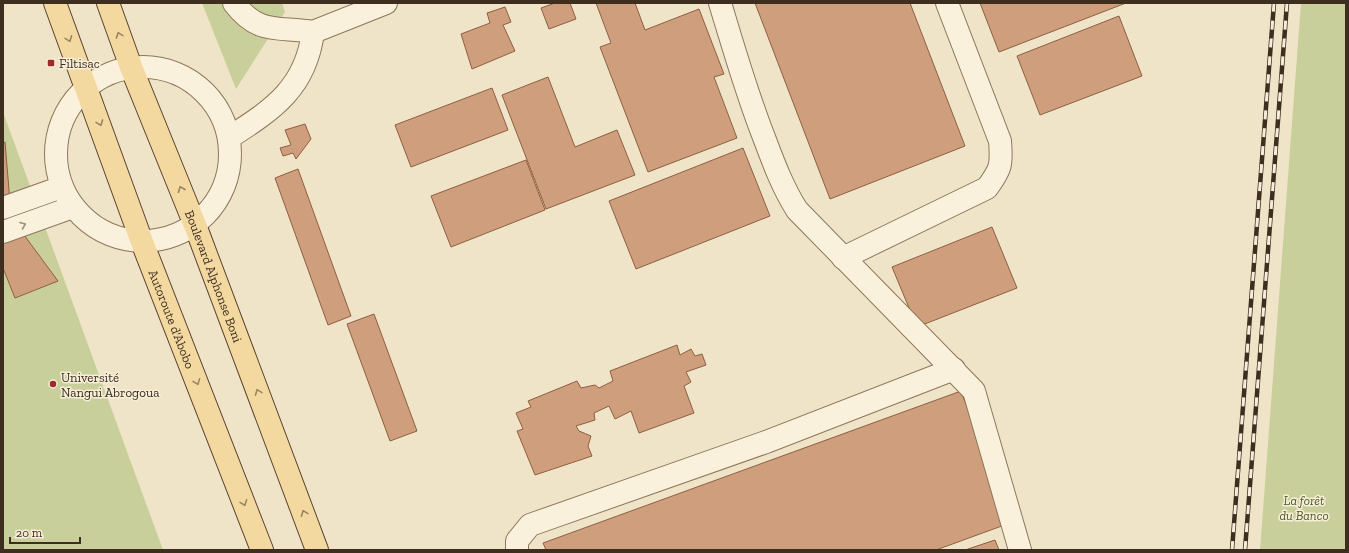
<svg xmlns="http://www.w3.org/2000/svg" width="1349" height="553" viewBox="0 0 1349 553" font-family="'Zilla Slab',serif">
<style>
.green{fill:#c9cf9b}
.building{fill:#cf9f7d;stroke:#8d5f41}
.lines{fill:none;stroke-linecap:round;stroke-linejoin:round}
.minor-casing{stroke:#8d765c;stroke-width:24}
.major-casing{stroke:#5b4430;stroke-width:24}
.minor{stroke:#faf1dc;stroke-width:22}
.major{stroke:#f3d9a0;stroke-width:22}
.rail-casing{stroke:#3d2e20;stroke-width:4.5}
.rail{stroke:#f7eed8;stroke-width:3;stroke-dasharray:9;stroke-linecap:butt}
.oneway{stroke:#988460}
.oneway2{stroke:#9c907e}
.poi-dot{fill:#9e2a2b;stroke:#f7eed8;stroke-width:1.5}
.labels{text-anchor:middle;stroke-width:3;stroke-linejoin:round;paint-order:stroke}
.poi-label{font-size:13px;fill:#3d2e20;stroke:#f7eed8;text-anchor:start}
.street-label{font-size:13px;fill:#3d2e20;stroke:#f7eed8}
.park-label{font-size:13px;font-style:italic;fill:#4d5a26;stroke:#f7eed8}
</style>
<rect width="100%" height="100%" fill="#f0e4c8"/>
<g class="green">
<path d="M202 3H282L285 12 236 89Z"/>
<path d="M1301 3H1346V550H1260Z"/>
<path d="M3 112 163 550H3Z"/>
</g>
<g class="building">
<path d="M555 3H570L576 19 549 29 541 8Z"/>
<path d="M596 3H635L645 30 699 9 724 74 714 77 737 138 648 172 600 47 611 43Z"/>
<path d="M755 3H910L965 146 830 199Z"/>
<path d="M980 3H1126L999 52Z"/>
<path d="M505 7 511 22 503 25 515 51 472 69 461 34 490 23 487 13Z"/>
<path d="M1119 16 1142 76 1040 115 1017 56Z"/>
<path d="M548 77 575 147 617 130 635 175 546 209 502 95Z"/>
<path d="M492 88 508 130 411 167 395 125Z"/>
<path d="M305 124 311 139 296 159 293 153 283 156 280 148 291 145 285 130Z"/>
<path d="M5 142 10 202 3 204V143Z"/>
<path d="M743 148 770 216 636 269 609 201Z"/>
<path d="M526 160 545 210 451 247 431 196Z"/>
<path d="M298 169 351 316 328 325 275 178Z"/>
<path d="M992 227 1017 288 917 327 892 267Z"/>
<path d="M24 235 58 281 15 298 3 268V243Z"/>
<path d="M374 314 417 431 390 441 347 324Z"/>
<path d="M677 345 680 355 691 349 695 356 702 354 706 365 686 372 691 382 684 386 694 413 639 433 631 411 615 419 609 406 594 413 595 420 576 426 579 431 591 436 588 446 592 456 535 475 517 431 523 429 516 413 531 407 528 401 577 381 581 388 595 385 599 388 613 381 610 371Z"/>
<path d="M961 391 1010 523 936 550H546L543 543Z"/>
<path d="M995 540 999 550H965Z"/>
</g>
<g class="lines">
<defs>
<g id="minor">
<path d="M234 3C259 36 279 26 313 32L386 3"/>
<path d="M720 3C734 49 747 95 765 140 774 164 783 188 797 210L974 391 1020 550"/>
<circle cx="143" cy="154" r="87"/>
<path d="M230 137C274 109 306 87 313 32"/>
<path d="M3 208 62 187"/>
<path d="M3 232 73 207"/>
<path d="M843 258 987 188C1001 169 1002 165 1000 141L947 3"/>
<path d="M517 550V541L530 525 766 442 954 369"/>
</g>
<g id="major">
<path id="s1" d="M55 3 142 242 262 550"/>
<path id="s2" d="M108 3 131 67 195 225 317 550"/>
</g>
</defs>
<use href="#minor" class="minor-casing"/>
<use href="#major" class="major-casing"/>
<use href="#minor" class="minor"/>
<use href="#major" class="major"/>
<defs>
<g id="rail">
<path d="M1232 550 1274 3"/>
<path d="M1245 550 1287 3"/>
</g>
</defs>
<use href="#rail" class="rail-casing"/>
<use href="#rail" class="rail"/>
</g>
<defs><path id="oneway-chevron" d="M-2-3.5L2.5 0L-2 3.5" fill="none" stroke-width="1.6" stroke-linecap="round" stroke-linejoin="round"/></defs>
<g class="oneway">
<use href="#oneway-chevron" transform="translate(119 35) rotate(-110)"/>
<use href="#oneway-chevron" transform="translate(69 39) rotate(69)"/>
<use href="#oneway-chevron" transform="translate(100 123) rotate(70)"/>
<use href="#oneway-chevron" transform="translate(181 189) rotate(-112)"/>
<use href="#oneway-chevron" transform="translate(197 382) rotate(69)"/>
<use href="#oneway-chevron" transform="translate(258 392) rotate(-111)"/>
<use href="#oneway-chevron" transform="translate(244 503) rotate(69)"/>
<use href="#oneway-chevron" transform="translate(304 513) rotate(-111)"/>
</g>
<use class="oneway2" href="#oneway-chevron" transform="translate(23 225) rotate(-21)"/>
<g class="poi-dot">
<rect x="47" y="59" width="8" height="8" rx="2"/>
<circle cx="53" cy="384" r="4"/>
</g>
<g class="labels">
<g class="poi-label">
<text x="59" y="68">Filtisac</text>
<text x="61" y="382">Université<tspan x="61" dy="15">Nangui Abrogoua</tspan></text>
</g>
<g class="street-label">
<text dy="5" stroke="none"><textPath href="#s2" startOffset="293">Boulevard Alphonse Boni</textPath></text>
<text dy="5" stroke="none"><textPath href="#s1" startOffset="337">Autoroute d'Abobo</textPath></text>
</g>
<g class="park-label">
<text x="1304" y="505">La forêt<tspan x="1304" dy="15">du Banco</tspan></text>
</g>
</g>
<rect width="1349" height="553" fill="none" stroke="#3d2e20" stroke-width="8"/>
<path d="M10 537v6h70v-6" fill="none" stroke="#3d2e20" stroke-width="2"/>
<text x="16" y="537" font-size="12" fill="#3d2e20" stroke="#f7eed8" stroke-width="3" paint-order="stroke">20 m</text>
</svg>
